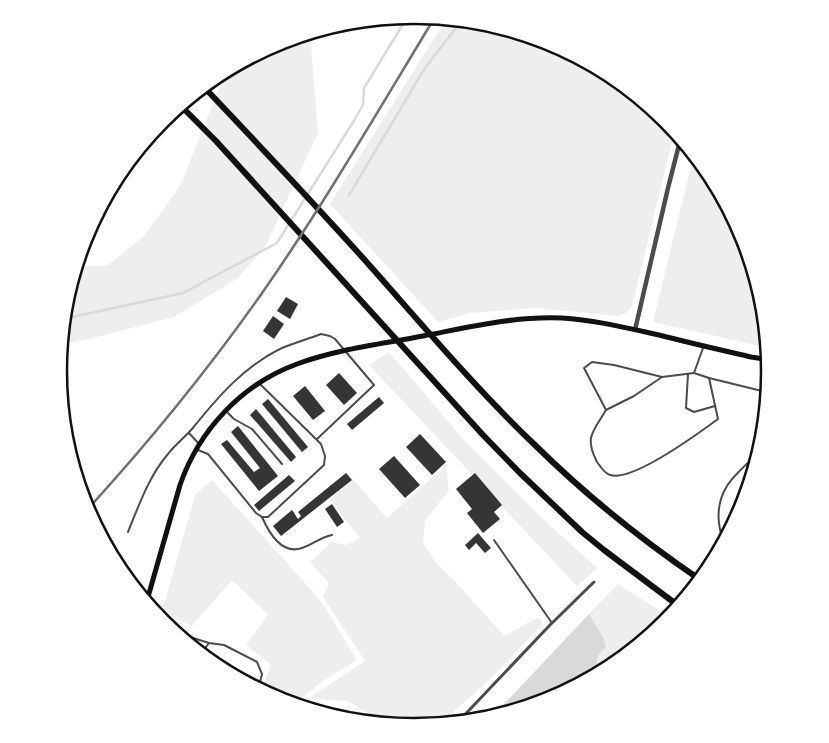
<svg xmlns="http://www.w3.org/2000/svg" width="829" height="743" viewBox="0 0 829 743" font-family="Ubuntu,sans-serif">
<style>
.green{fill:#eee}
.water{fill:#d9d9d9}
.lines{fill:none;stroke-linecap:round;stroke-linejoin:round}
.stream{stroke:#d9d9d9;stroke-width:2.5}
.building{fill:#353535}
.service{stroke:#4c4c4c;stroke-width:2}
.minor{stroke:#4c4c4c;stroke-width:3}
.tertiary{stroke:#4c4c4c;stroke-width:4.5}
.secondary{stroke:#111;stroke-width:5}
.motorway{stroke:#111;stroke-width:6}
.rail{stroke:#707070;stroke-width:2.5}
.rim{fill:none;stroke:#111;stroke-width:2.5}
</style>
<rect width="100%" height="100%" fill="#fff"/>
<g class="green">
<path d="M447 18 484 22 551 42 613 75 667 120 675 130 632 306 626 313 618 316 536 308 469 313 438 322 330 204Z"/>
<path d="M310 32 318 133 265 247 238 278 174 317 85 340 61 344 65 302 76 266H107L144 236 180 186 227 69 278 42Z"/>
<path d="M694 153C728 194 753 250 764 302 767 317 767 333 769 348L653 322Z"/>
<path d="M389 352 464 440 543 519 597 568 577 586 369 365Z"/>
<path d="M446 465 449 490 425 521 423 543 436 563 455 581 504 636 539 617 543 624 487 682 437 726 415 728 386 725 348 701 308 699 365 661 323 597 329 583 310 562 332 542 346 545 360 538 330 500 353 479 387 518Z"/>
<path d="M212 480 314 593 329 614 357 660 323 681 292 705 278 701 261 692 271 665 246 645 268 615 232 580 192 626 162 612 195 495Z"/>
<path d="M618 584 671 618 612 668 600 675C594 662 596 656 606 647L604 639 589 614Z"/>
</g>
<path class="water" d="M589 614 604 639 606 647C596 656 594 662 600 675L551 701 490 719Z"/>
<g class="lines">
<g class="stream">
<path d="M349 195 425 68 462 20"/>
<path d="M63 319 183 293 277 243 355 119 363 105 364 88 408 16"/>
</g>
</g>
<g class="building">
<path d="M286 297 298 304 290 319 277 311Z"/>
<path d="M273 316 284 324 274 339 263 331Z"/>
<path d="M339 373 357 393 344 405 326 385Z"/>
<path d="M305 386 325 411 313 420 293 396Z"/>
<path d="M379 397 384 403 352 430 347 424Z"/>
<path d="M268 399 308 447 302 452 262 404Z"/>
<path d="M256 409 296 457 291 462 250 415Z"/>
<path d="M238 426 278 476 259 491 221 444 227 440 254 472 260 468 231 432Z"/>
<path d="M420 434 446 462 432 475 406 447Z"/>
<path d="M394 456 420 485 405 498 379 469Z"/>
<path d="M346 473 352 480 281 536 273 526 292 510 298 519 301 516 298 512Z"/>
<path d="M475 473 502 505 494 512 500 519 483 533 467 513 472 509 456 489Z"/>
<path d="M289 475 295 481 259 511 254 505Z"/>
<path d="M332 504 344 522 337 527 325 509Z"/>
<path d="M478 533 491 548 485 553 476 543 469 550 465 545Z"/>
</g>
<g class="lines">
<g class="service">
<path d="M688 374 686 408 694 412 715 406"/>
<path d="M662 377 634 396 606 410 584 368 592 362 614 365 662 377 694 373"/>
<path d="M709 378 762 391 768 400"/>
<path d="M606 410C593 432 584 437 597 462 601 467 604 473 610 475 632 482 699 433 718 419L709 378 694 373 703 348"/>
<path d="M227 412 234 419 252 429 282 464"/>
<path d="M189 433 199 444"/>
<path d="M198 450 208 454 256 513 262 517H268L324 465 325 456 321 444 261 385"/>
<path d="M262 517C269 533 282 555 302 548 314 544 319 538 332 535"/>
<path d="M128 532C139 505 149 476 168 454 175 445 184 438 192 429 217 398 244 366 282 348 294 343 308 339 321 334L330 336 335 339 374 385 317 439"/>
<path d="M494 540 552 623"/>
<path d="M727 540C720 536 720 530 719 523 715 488 738 472 761 451"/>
<path d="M171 631 209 643 224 645 257 662 262 674 258 690"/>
<path d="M185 642 188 637"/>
<path d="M200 655 209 643"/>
</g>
<path class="minor" d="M456 724 549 626 594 582"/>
<path class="tertiary" d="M635 330 668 188 681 137"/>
<path class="secondary" d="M146 604 180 485C199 430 242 384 297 364 337 349 382 344 423 336 470 327 514 316 562 318 595 320 627 328 659 335 690 343 721 350 751 357L770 360"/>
<g class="motorway">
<path d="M203 86C257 143 311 200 363 258 420 322 475 388 537 447 588 497 643 541 702 581"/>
<path d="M180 105 216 141 483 435 520 473 582 532 604 550 680 607"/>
</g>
<path class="rail" d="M87 510C149 442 207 371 260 296 323 206 378 111 435 17"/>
</g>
<path d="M0 0H829V743H0ZM67 371a347 347 0 1 1 694 0a347 347 0 1 1-694 0Z" fill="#fff" fill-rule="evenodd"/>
<path class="rim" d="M67 371a347 347 0 1 1 694 0a347 347 0 1 1-694 0Z"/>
</svg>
